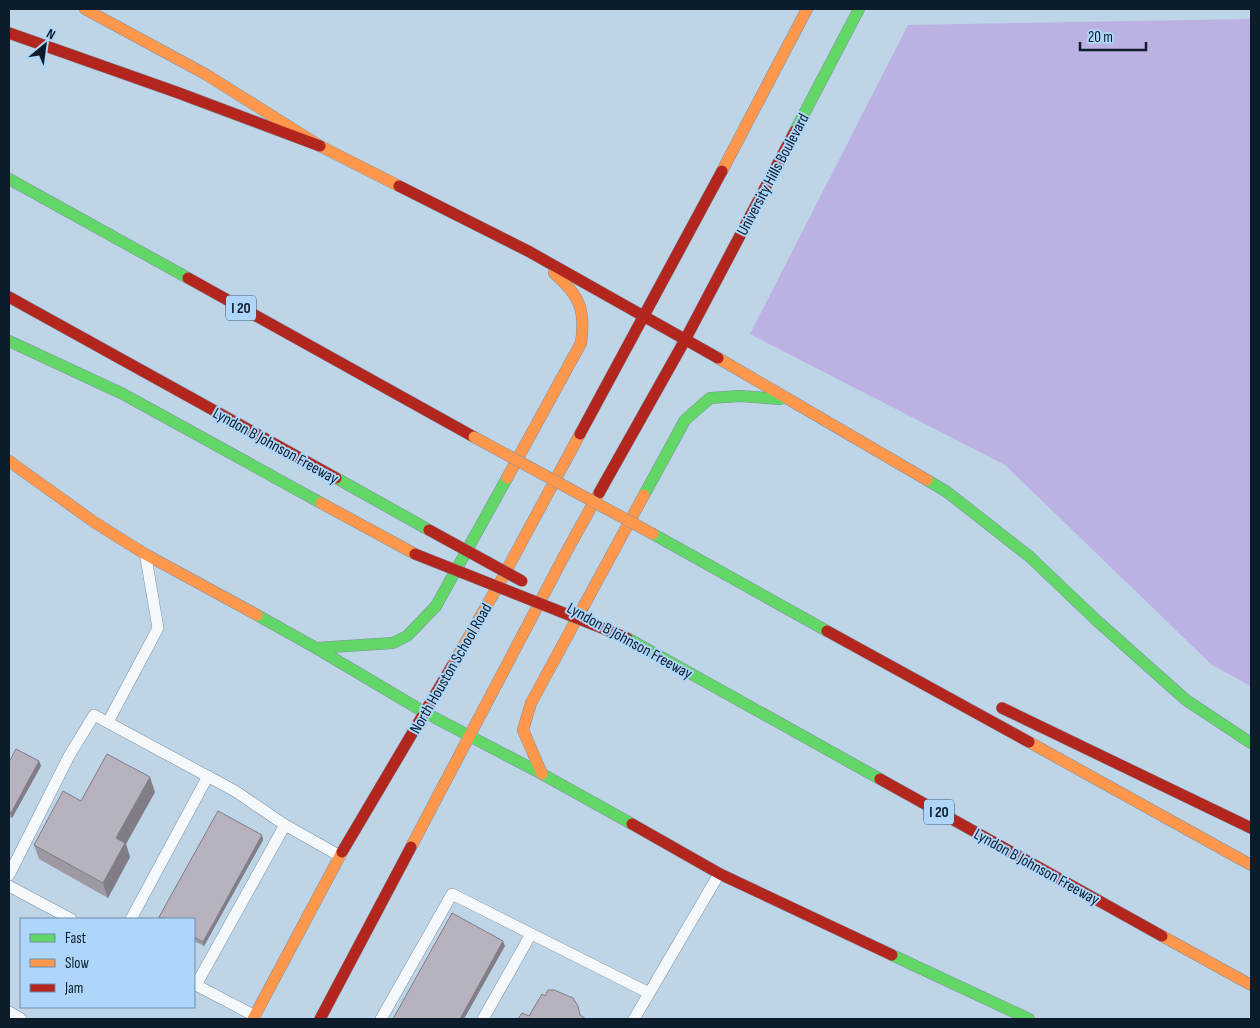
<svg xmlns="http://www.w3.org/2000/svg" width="1260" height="1028" viewBox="0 0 1260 1028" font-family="'Sofia Sans Condensed',sans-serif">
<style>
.green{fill:#bbb1e2}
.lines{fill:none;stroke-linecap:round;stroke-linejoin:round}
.lane-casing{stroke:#7f909f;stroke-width:12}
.fast-casing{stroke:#7f909f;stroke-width:12}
.slow-casing{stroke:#7f909f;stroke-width:12}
.jam-casing{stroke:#7f909f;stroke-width:12}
.lane{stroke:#f5f9fc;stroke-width:11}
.fast{stroke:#63d668;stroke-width:11}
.slow{stroke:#ff974d;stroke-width:11}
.jam{stroke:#b3261e;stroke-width:11}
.slow-bridge-casing{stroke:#7f909f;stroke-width:12;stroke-linecap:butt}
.jam-bridge-casing{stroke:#7f909f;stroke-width:12;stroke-linecap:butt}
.slow-bridge{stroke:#ff974d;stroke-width:11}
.jam-bridge{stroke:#b3261e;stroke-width:11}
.wall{fill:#9e98a3}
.shaded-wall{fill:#817c85}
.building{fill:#b8b1be;stroke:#817c85}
.labels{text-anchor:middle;stroke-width:4;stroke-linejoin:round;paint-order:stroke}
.shield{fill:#add6fa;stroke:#3d5468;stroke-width:1}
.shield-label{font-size:15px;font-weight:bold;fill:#0d1c2a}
.street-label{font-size:16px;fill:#0d1c2a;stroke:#add6fa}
</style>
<rect width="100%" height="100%" fill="#bed5e8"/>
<path class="green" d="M1251 19V686L1212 665 1005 465 750 334 908 25Z"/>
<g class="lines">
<defs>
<g id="lane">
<path d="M108 722 158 628 146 558"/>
<path d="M9 875 69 756 94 715 235 791 285 825 340 856"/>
<path d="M9 886 71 919"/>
<path d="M131 919 208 776"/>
<path d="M194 984 255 1016"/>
<path d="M196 985 285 825"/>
<path d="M9 1012 21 1019"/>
<path d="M381 1019 452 894 649 993"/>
<path d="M483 1019 531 934"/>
<path d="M634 1019 719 874"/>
</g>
<g id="fast">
<path d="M795 131 859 9"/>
<path d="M9 179 188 278"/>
<path d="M9 341 123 394 321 503"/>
<path d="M336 478 429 530"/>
<path d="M927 480 947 492 1030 557 1095 619 1186 700 1251 743"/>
<path d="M644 495 685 420 710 398 740 396 780 399"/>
<path d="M653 534 827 631"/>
<path d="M257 615 316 648 424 712 542 774 632 824"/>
<path d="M627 638 880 779"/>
<path d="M316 648 393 643 407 636 436 606 507 478"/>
<path d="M892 955 1029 1019"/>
</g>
<g id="slow">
<path d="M85 9 207 75 320 146 399 186"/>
<path d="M722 171 807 9"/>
<path d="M718 358 927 480"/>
<path d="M9 461 94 522 145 554 257 615"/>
<path d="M507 478 581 343C586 309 579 295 554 273"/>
<path d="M321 503 415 554"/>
<path d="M452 666 499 584 580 434"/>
<path d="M1029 742 1251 865"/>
<path d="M542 774 523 730 531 703 644 495"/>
<path d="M411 847 563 558 599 493"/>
<path d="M1162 936 1251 985"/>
<path d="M253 1019 342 852"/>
</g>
<g id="jam">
<path d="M9 33 176 92 320 146"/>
<path d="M399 186 528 251 718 358"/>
<path d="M188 278 474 437"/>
<path d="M9 297 336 478"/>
<path d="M580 434 722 171"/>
<path d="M599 493 685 340 795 131"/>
<path d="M827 631 1029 742"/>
<path d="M1002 708 1251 828"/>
<path d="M880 779 1162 936"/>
<path d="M632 824 720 874 892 955"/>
<path d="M342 852 452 666"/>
<path d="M320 1019 411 847"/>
</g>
</defs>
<use href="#lane" class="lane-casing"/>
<use href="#fast" class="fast-casing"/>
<use href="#slow" class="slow-casing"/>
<use href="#jam" class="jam-casing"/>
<use href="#lane" class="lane"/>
<use href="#fast" class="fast"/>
<use href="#slow" class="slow"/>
<use href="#jam" class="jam"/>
<defs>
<path id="slow-bridge" d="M474 437 653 534"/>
<g id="jam-bridge">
<path d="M429 530 522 581"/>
<path d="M415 554 627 638"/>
</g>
</defs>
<use href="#slow-bridge" class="slow-bridge-casing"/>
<use href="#jam-bridge" class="jam-bridge-casing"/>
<use href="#slow-bridge" class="slow-bridge"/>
<use href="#jam-bridge" class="jam-bridge"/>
</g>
<g class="wall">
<path d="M39 761 41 766 12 818 9 816V762Z"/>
<path d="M155 792 126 844 130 857 108 898 39 859 34 845 81 801Z"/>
<path d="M262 835 263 840 204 946 194 941V919H160L159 917Z"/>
</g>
<g class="shaded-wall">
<path d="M39 761 41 766 12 818 11 813Z"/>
<path d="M150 777 155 792 126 844 130 857 108 898 103 883 116 838Z"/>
<path d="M262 835 263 840 204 946 203 942Z"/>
<path d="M503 941 505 946 464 1019H460Z"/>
</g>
<g class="building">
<path d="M16 749 39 761 11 813 9 812V762Z"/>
<path d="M107 754 150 777 116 838 125 843 103 883 34 845 63 791 81 801Z"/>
<path d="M218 811 262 835 203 942 194 937V919H162L159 917Z"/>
<path d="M452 913 503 941 460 1019H393Z"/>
<path d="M548 990H554L573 998 578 1006 580 1015 586 1019H518L522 1013 529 1016 542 994 545 996Z"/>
</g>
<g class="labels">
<g class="shield">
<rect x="226" y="295.5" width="30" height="25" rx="4"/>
<rect x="924" y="799.5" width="30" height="25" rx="4"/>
</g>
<g class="shield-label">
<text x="241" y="313">I 20</text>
<text x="939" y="817">I 20</text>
</g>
<g class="street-label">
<text transform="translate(772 174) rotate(-62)" y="6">University Hills Boulevard</text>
<text transform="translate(276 445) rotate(29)" y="6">Lyndon B Johnson Freeway</text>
<text transform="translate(630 640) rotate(29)" y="6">Lyndon B Johnson Freeway</text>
<text transform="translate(450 668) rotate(-60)" y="6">North Houston School Road</text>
<text transform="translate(1037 866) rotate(29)" y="6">Lyndon B Johnson Freeway</text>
</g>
</g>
<rect width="1260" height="1028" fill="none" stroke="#0d1c2a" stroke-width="20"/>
<rect x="20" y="918" width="175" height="90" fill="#add6fa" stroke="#6d8ca7"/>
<rect x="30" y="934" width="25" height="8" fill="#63d668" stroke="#6d8ca7"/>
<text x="65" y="943" font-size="15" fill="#0d1c2a">Fast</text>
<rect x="30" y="959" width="25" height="8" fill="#ff974d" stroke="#6d8ca7"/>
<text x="65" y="968" font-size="15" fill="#0d1c2a">Slow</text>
<rect x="30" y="984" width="25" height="8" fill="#b3261e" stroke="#6d8ca7"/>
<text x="65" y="993" font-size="15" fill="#0d1c2a">Jam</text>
<g transform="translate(45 45) rotate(29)" stroke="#add6fa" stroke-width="4" paint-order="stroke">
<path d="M0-4L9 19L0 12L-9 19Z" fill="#0d1c2a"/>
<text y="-8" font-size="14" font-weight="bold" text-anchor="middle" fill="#0d1c2a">N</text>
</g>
<path d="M1080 42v8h66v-8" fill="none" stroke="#0d1c2a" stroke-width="2.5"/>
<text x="1088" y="42" font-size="15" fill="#0d1c2a" stroke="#add6fa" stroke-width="4" paint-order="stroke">20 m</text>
</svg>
